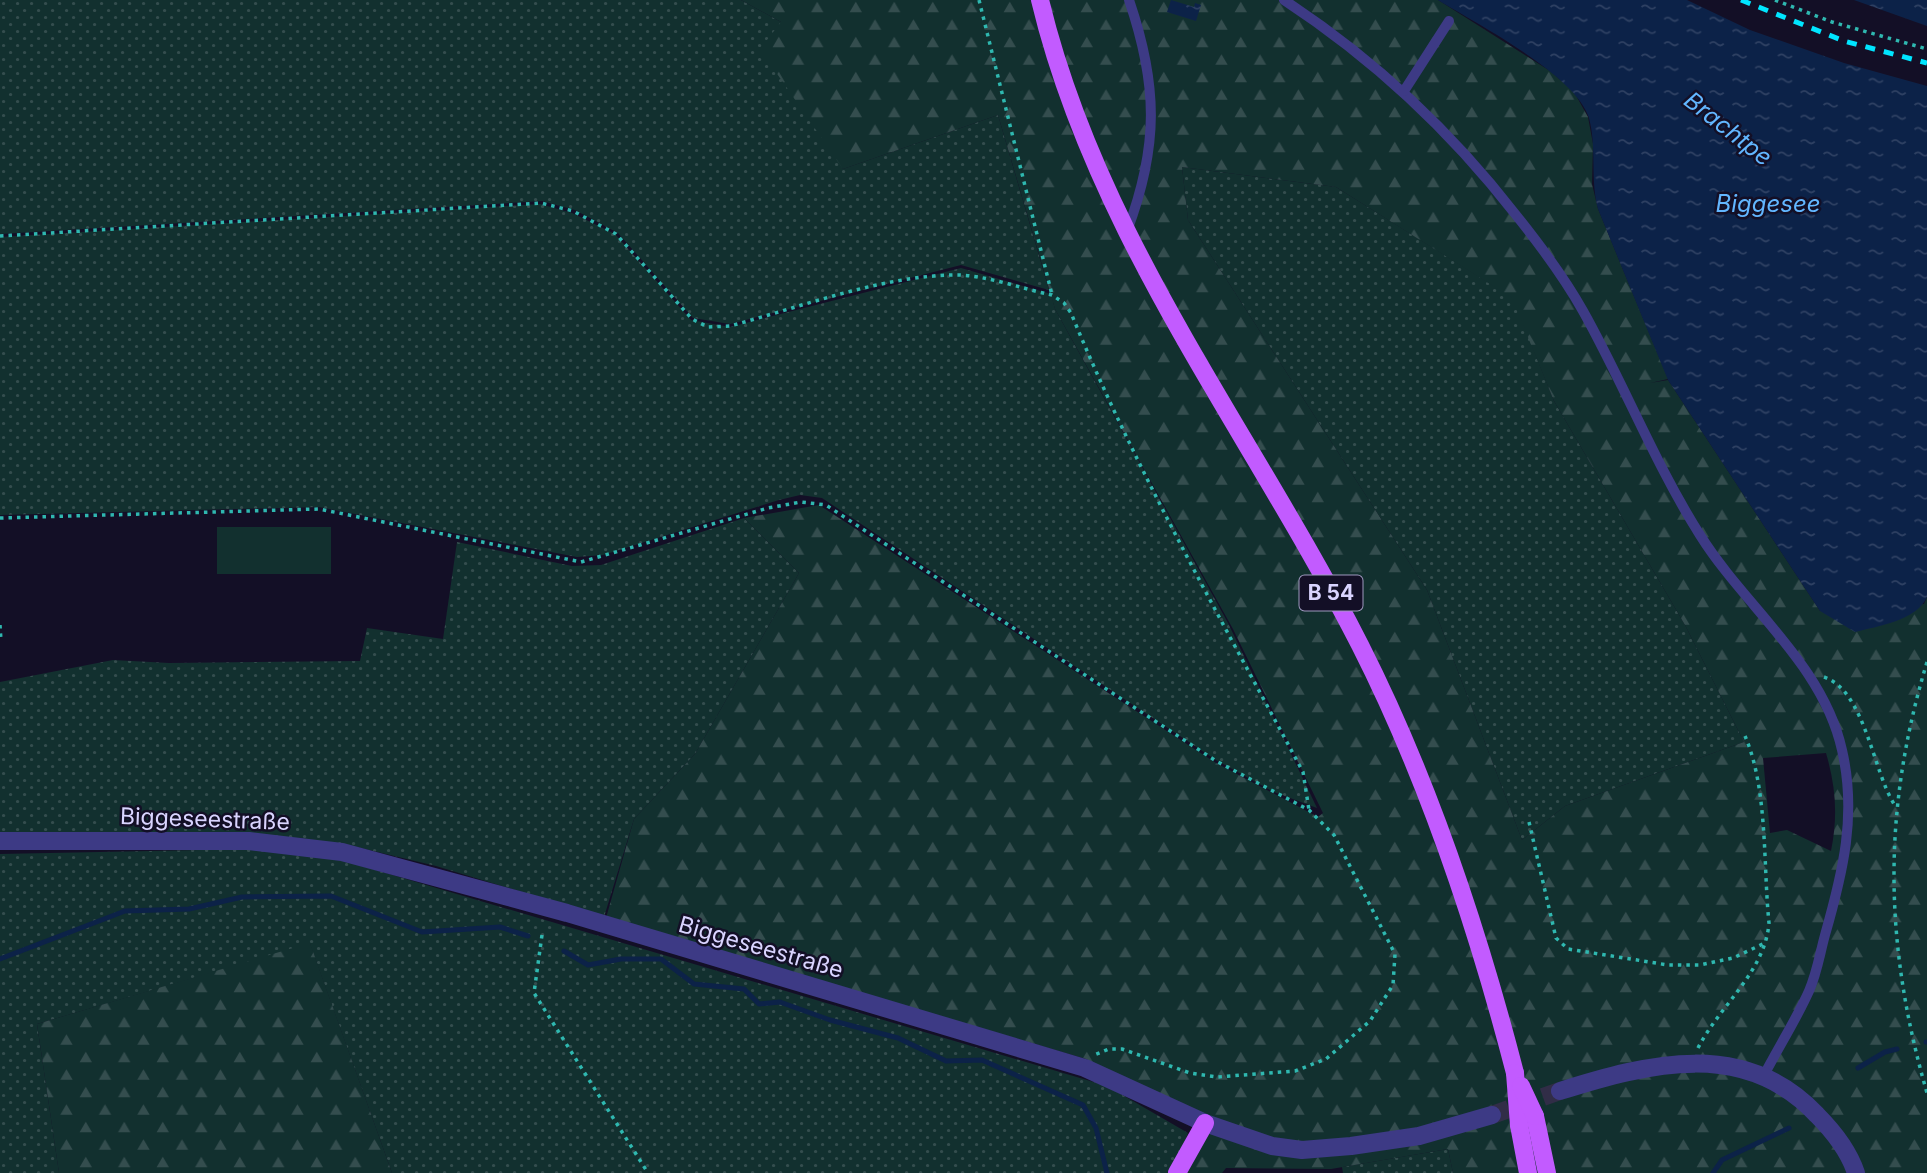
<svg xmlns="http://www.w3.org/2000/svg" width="1927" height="1173" viewBox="0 0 1927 1173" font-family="Inter,sans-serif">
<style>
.grass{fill:url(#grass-dots)}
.forest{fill:url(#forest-firs);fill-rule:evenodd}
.pitch{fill:#12302f}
.water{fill:url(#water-ripples)}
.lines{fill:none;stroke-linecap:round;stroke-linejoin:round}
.stream{stroke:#0c2248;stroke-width:5}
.minor-tunnel{stroke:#312d47;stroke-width:18;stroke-dasharray:18 9;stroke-linecap:butt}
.path{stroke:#2fb8b0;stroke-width:3.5;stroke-dasharray:3.5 5;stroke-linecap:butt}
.service{stroke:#3d3a85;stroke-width:10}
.minor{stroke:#3d3a85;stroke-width:18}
.primary{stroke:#c25bff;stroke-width:18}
.rail{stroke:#00e5ff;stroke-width:5;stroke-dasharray:10 9;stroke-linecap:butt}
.primary-bridge{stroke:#c25bff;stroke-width:18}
.labels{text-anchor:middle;stroke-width:5;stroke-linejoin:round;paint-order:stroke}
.shield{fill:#130f26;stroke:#9e99be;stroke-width:2}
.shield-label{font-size:21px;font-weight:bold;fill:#d9d4ff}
.street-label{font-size:23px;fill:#d9d4ff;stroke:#130f26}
.water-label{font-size:24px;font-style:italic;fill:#62b6ff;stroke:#130f26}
</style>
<defs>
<pattern id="grass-dots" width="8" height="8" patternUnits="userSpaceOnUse" patternTransform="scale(1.75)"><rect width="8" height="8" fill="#12302f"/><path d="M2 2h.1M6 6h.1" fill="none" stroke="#344d4e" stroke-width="1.8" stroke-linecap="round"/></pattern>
<pattern id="forest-firs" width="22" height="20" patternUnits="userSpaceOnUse" patternTransform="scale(1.75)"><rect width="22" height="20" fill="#12302f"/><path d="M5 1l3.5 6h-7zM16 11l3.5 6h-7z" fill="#344d4e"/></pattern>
<pattern id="water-ripples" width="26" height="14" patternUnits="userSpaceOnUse" patternTransform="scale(1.75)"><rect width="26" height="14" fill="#0c2248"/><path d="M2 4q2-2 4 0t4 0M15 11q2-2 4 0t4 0" fill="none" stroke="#2f4163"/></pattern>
</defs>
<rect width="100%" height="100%" fill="#130f26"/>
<g class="grass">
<path d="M0 0H741L781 22 843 169 998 115 1049 290 961 265 730 324 693 318 618 233 575 210 542 201 0 234Z"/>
<path d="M1182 167 1336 187 1513 298 1554 401 1685 625 1744 742 1565 806 1522 840 1427 590 1188 220Z"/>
<path d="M540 204 572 213 615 234 691 320 730 327 961 268 1051 294 1055 309 1228 623 1317 808 1274 792 1216 760 822 498 800 495 779 500 603 555 577 557 319 507 0 515V237Z"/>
<path d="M744 518 799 573 695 754 634 819 604 917 436 866 344 844 0 837V682L113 660 169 663 360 661 367 628 443 639 457 542 572 566 601 565Z"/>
<path d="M250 849 342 860 1107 1086 1188 1133 1174 1173H392L310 944 37 1024 59 1173H0V854Z"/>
<path d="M1448 1149 1453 1173H1343L1342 1167Z"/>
</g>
<g class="forest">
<path d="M741 0H1438L1550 71 1574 92 1588 117 1593 144 1592 184 1598 209 1668 379 1650 383 1668 380 1820 611 1924 604 1927 597V1173H1453L1448 1149 1331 1169 1226 1168 1222 1173H1174L1200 1123 1086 1059 606 918 634 819 695 754 799 573 744 518 819 505 1216 763 1318 817 1323 813 1233 629 1055 309 998 115 843 169 760 49 781 22ZM1182 167 1336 187 1512 298 1554 401 1685 625 1744 742 1565 806 1522 840 1427 590 1188 220ZM1826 753C1836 787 1838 817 1831 851L1787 830 1770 833 1763 758Z"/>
<path d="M310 943 392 1173H59L37 1024Z"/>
</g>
<rect class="pitch" x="217" y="527" width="114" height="47"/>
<g class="water">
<path d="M1171 0 1194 7 1195 3 1201 5 1196 21 1167 12Z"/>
<path d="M1438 0H1687L1750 30 1844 63 1927 86V597C1916 621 1878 626 1855 632L1820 611 1668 380 1598 209C1590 178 1597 148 1589 118 1576 75 1477 24 1438 0Z"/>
<path d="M1854 0H1927V26Z"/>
</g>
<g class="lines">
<g class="stream">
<path d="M564 951 588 965 621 959H661L694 984 744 989 759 1004 780 1002 830 1020 898 1038 946 1061 982 1060 1083 1105 1096 1128 1107 1173"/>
<path d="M0 959 125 911 189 909 242 897 331 896 422 932 500 927 528 936"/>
<path d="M1926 1042H1927"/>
<path d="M1858 1068 1885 1052 1897 1049"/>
<path d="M1713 1173 1722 1160 1789 1128"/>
</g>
<path class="minor-tunnel" d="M1492 1115 1560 1091"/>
<g class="path">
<path d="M979 0 1052 295"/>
<path d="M1775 0 1832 22 1927 49"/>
<path d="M0 236 541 203 573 211 616 234 692 319 708 327 730 326C801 307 884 275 957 275 985 275 1023 289 1052 295L1064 303 1071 313C1136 471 1222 621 1303 772L1309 810"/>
<path d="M0 518 319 509 581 562 768 508 801 502 826 505 1216 761 1309 810 1334 835 1395 954 1393 985 1370 1021 1326 1059 1295 1071 1217 1077 1190 1073 1122 1049H1109L1094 1055"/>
<path d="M0 625 1 641"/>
<path d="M1927 662C1882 811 1884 944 1927 1093"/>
<path d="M1824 677C1865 691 1873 771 1894 804"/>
<path d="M1529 822 1556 938 1568 949 1668 965H1700L1733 958 1765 943"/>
<path d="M542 935 534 993 648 1173"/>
<path d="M1698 1048C1720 1005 1765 972 1769 923 1763 864 1768 789 1745 736"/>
</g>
<g class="service">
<path d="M1284 0C1374 59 1450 130 1516 215 1540 245 1564 277 1583 311 1624 384 1655 464 1700 535 1745 607 1823 664 1842 750 1857 815 1843 872 1825 935 1820 953 1817 973 1809 991 1796 1020 1778 1048 1763 1077"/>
<path d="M1404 91 1449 21"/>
<path d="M1127 231C1159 146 1158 85 1129 0"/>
</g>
<g class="minor">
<path d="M0 841H249L342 852 567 913 1085 1068 1205 1123 1272 1146 1302 1150 1351 1146 1419 1136 1492 1115"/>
<path d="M1560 1091C1649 1063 1745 1038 1817 1115 1833 1131 1849 1152 1856 1173"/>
</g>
<g class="primary">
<path d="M1040 0C1097 238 1251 431 1360 645 1429 781 1477 926 1515 1073"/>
<path d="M1535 1116 1547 1173"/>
<path d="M1519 1125 1528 1173"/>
<path d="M1177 1173 1205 1123"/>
</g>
<path class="rail" d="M1741 0 1844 41 1927 63"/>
<g class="primary-bridge">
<path d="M1515 1073 1519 1125"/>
<path d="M1521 1086 1535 1116"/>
</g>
</g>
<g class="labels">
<rect class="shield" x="1299.5" y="575.5" width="63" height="35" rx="5"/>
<g class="shield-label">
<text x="1331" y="600">B 54</text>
</g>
<g class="street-label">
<text transform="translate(205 819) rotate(2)" y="8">Biggeseestraße</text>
<text transform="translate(761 947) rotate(16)" y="8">Biggeseestraße</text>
</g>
<g class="water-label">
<text transform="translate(1728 129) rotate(38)" y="8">Brachtpe</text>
<text x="1768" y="212">Biggesee</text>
</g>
</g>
</svg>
